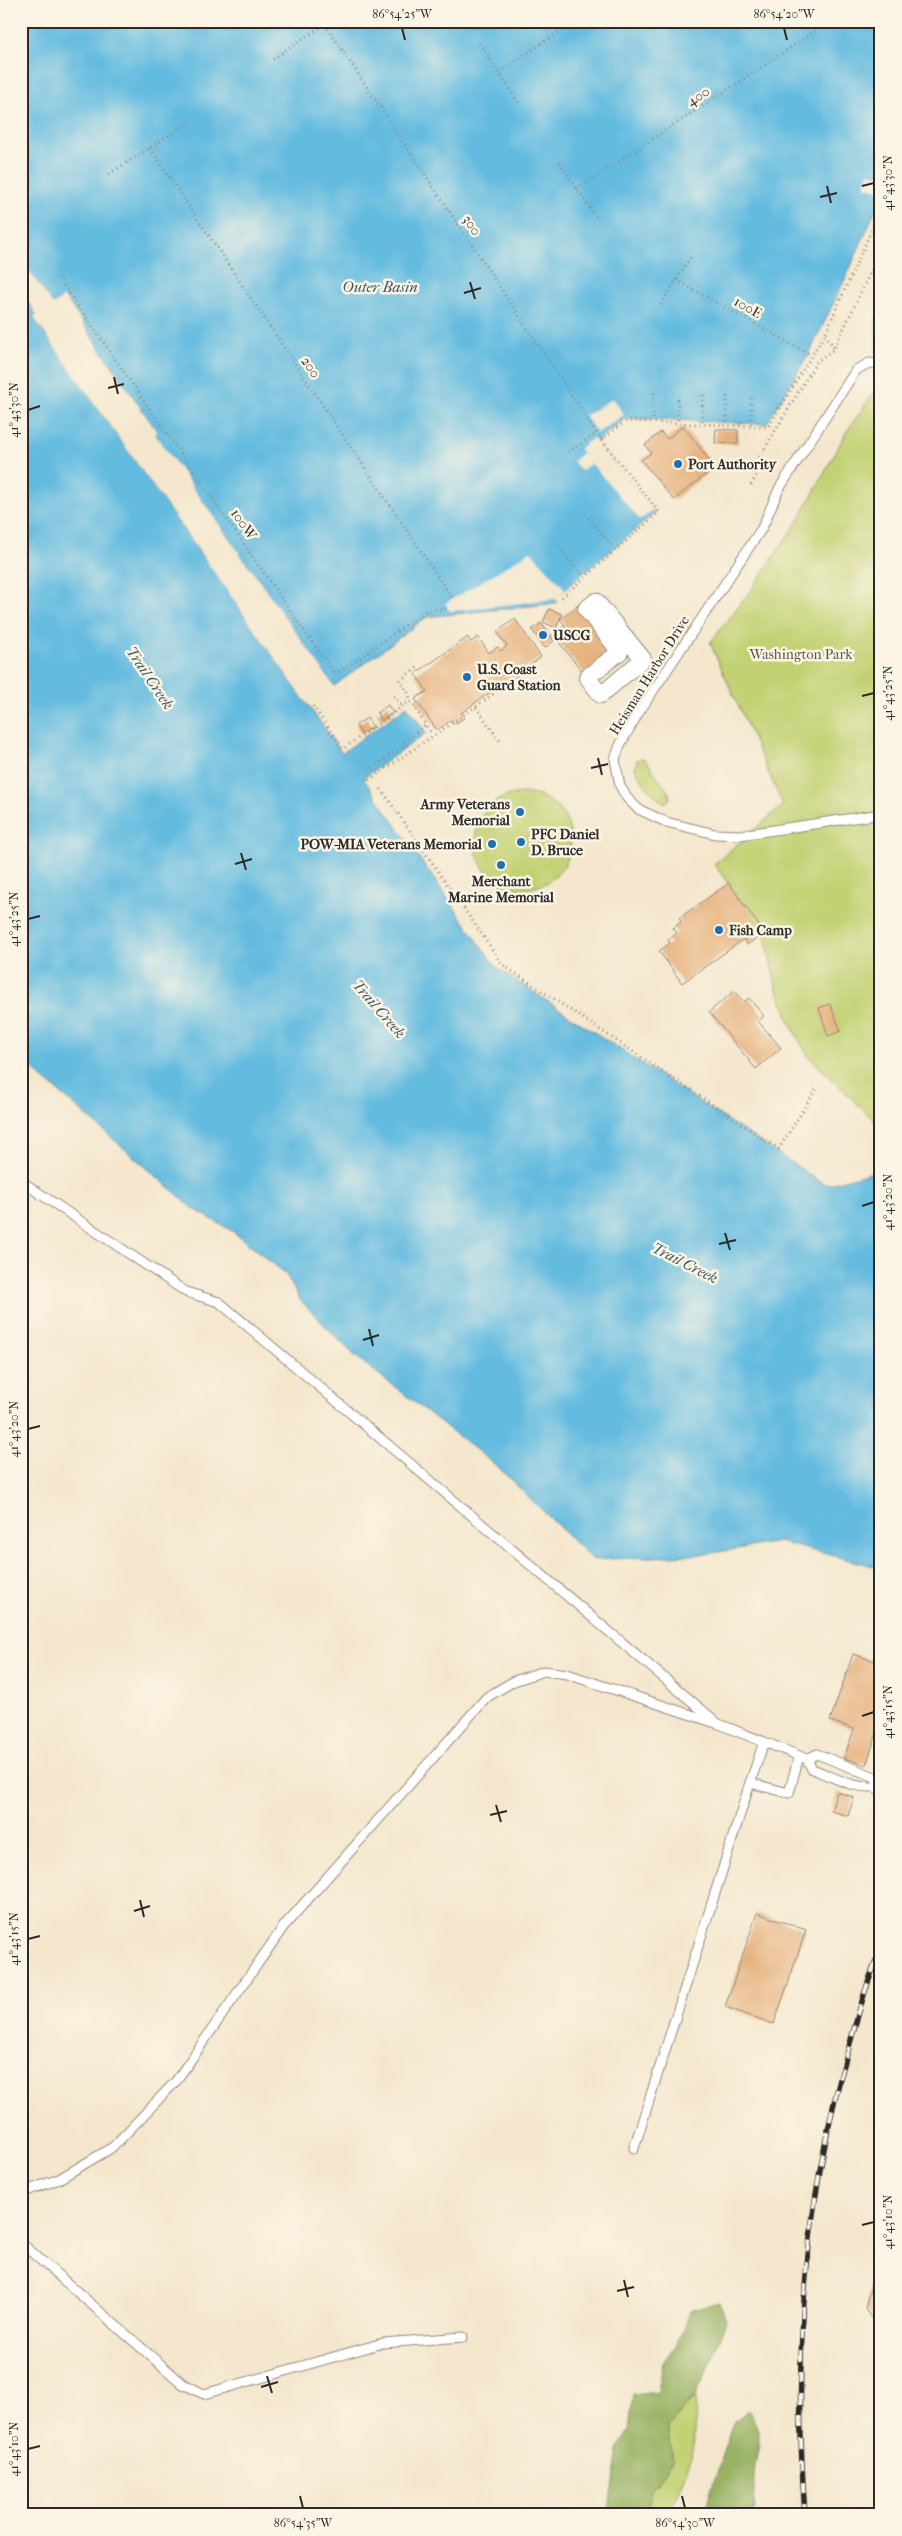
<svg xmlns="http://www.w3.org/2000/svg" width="902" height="2536" viewBox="0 0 902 2536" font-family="'IM FELL French Canon',serif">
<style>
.green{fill:#c2d173;stroke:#767e4f}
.forest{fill:#99b365;stroke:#626f48}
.water{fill:#63bbe0;stroke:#477386}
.pier{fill:#f4e7cd}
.building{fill:#e6b17d}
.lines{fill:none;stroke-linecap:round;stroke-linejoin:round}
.lane-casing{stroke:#90897c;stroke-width:11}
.street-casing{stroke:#90897c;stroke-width:18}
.path{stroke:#90897c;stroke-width:3;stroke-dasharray:1 4;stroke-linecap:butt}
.lane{stroke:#fff;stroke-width:9}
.street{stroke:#fff;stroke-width:16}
.rail-casing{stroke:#2b2b2b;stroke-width:5.5}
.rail{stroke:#fcf5e5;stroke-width:4;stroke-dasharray:11;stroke-linecap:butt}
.ticks{fill:none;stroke:#2b2b2b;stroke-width:2}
.poi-dot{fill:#1f6fb2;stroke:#fcf5e5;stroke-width:2}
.labels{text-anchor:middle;stroke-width:5;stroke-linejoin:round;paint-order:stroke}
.street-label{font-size:14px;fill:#2b2b2b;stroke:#fcf5e5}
.poi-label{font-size:14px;font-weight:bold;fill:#2b2b2b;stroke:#fcf5e5;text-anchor:start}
.park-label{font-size:14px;fill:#51543d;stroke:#fcf5e5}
.water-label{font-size:15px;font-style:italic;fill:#3c5661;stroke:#fcf5e5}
.neatline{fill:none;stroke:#2b2b2b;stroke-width:2}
.ticks-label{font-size:12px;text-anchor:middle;fill:#2b2b2b}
</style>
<rect width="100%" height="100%" fill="#fcf5e5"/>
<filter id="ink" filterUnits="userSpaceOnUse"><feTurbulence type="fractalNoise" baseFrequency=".02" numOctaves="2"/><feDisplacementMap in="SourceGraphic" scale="10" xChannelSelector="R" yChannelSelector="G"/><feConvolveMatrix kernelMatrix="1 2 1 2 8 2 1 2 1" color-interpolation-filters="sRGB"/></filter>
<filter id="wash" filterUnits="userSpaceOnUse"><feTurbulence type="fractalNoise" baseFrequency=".0096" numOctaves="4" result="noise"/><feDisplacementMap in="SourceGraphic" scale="20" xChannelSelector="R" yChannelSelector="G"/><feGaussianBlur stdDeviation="1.12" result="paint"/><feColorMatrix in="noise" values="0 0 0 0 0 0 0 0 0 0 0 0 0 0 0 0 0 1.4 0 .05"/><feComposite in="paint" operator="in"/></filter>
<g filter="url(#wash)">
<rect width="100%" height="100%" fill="#f4e7cd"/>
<g class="green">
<path d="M881 307V1127L808 1056 792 1027 777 989 764 933 714 864 783 805 710 643 754 586 800 518 847 431 877 388 876 318Z"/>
<path d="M641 758 645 759 669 793 670 799 665 803C651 795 642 782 635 768L637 760Z"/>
<circle cx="523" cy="841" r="48"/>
<path d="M695 2396 696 2413 691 2458 669 2515H647L651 2490 673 2460 668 2427Z"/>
</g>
<g class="forest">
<path d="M719 2302 726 2320 711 2363 695 2396 668 2427 673 2460 651 2490 647 2515H608L618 2449 629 2431 633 2395 658 2392 663 2363 682 2335 690 2311Z"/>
<path d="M748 2410C767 2439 756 2445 754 2475 753 2488 755 2502 755 2515H703L734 2422Z"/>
</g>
<g class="water">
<path d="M21 21H881V197L848 273 809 354 766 424 625 418 596 442 655 513 554 598 557 603 427 617 334 686 155 434 157 432 65 297 53 305 21 259Z"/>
<path d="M21 293 37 315 34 318 342 753 407 706 426 733 363 778 496 967 822 1183 830 1184 881 1170V1568L779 1542 706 1554 593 1560 497 1466 355 1356 301 1301 285 1273 232 1231 194 1209 21 1059Z"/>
</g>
<g class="pier">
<path d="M869 172 881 176V191L865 186Z"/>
<path d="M21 259 53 305 64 297 157 432 155 434 334 686 332 687 153 435 154 431 64 300 51 307 21 263Z"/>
<path d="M21 290 39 314 37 318 310 704 308 705 34 318 37 315Z"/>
<path d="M613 398 624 415 597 433 585 416Z"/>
<path d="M593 438 653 510 640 520 591 463 581 471 573 461 582 453 579 449Z"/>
<path d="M531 551 565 589 554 599 450 611 445 604Z"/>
</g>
<g id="blocks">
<g class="building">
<path d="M683 426 715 467 674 500 641 460 651 453 645 445 661 432 667 439Z"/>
<path d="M716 429 738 430V444L715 443Z"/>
<path d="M581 603 620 652 587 677 553 635 565 625 560 619Z"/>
<path d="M549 609 562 614 556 628 543 622Z"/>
<path d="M515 619 541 657 516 675 519 679 502 691 499 686 461 713 464 718 454 724 451 720 437 730 415 699 427 691 415 674 468 637 471 642 478 637 489 653 498 647 501 651 507 646 497 632Z"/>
<path d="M541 623 554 641 545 648 532 630Z"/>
<path d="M388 705 393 713 382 720 377 713Z"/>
<path d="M367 718 373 727 361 734 356 725Z"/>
<path d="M729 883 764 933 747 945 744 939 682 983 659 951 670 943 668 940 677 933 673 928 681 922 679 918Z"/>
<path d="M734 991 744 1002 749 998 764 1016 758 1021 781 1048 756 1069 709 1012Z"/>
<path d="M830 1004 841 1031 828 1036 819 1008Z"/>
<path d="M853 1654 881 1663V1721L866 1765 844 1758 854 1729 830 1721Z"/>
<path d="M837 1792 854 1797 848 1816 831 1811Z"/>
<path d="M757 1913 806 1930 774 2024 725 2007Z"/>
<path d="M880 2247 881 2318 876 2325 865 2309Z"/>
</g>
</g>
</g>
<g filter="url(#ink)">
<use href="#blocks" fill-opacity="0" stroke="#90897c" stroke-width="1"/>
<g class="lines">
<defs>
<g id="lane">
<path d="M881 364 869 363 856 370 779 489 762 528 639 712 620 745 615 759 620 786 627 798 638 809 666 822 715 834 740 835 881 814"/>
<path d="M21 1181 186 1292 219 1302 715 1721"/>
<path d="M750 1783 764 1742"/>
<path d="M634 2148 750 1783 789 1793 799 1756"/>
<path d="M21 2193 59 2179 113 2147 176 2081 284 1926 487 1697 514 1681 544 1671 567 1674 719 1724 807 1759 812 1769C834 1777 856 1791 880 1786L875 1777 817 1754 807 1759"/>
<path d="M21 2243 183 2384 204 2394 383 2343 463 2337"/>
</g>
<g id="street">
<path d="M596 601 643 659 601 695 587 677 620 652 586 609Z"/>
<path d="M880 1786 881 1787"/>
</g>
</defs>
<use href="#lane" class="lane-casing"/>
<use href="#street" class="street-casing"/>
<g class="path">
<path d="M325 24 600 438 659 512 559 600"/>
<path d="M479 43 519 103"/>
<path d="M273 59 329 21"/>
<path d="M499 72 575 21"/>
<path d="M150 148 453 599"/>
<path d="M559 162 598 220"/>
<path d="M109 174 191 121"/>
<path d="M577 189 831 21"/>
<path d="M58 277 335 675 426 611 448 608"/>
<path d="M676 280 809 354"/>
<path d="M661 305 691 256"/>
<path d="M825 334 834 348"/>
<path d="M727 396V423"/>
<path d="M653 419 654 393"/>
<path d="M678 420V395"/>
<path d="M702 421 703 395"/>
<path d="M751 424V397"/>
<path d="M601 440 626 421 768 427 825 334 881 209"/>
<path d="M568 452 597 433"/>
<path d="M751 485 759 471V458L817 361 834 349 881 250"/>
<path d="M585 514 614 548"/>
<path d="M555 543 582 574"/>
<path d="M417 668 400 680 409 694 410 701 432 734"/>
<path d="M394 696 402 707"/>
<path d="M313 706 343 749 410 701"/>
<path d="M476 707 500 741"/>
<path d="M368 771 404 746 402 743 426 725"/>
<path d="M369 780 501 689"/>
<path d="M381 789 503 965 779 1149 818 1086"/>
</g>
<use href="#lane" class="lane"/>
<use href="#street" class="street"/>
<defs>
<path id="rail" d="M805 2515C793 2356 804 2199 849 2047 858 2015 867 1980 881 1950"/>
</defs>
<use href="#rail" class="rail-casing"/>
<use href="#rail" class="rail"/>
</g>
</g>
<path class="ticks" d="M402 28 405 40M784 28 787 40M827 186 831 203M862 186 874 183M820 197 837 193M470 282 475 299M464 293 481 288M114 377 118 394M108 388 124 384M28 410 40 406M862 696 874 693M598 758 602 775M591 768 608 764M241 853 246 870M235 864 252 859M28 919 40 916M862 1206 874 1202M725 1233 730 1250M719 1244 736 1240M369 1329 373 1346M363 1340 379 1335M28 1429 40 1426M862 1716 874 1712M496 1805 501 1822M490 1815 507 1811M140 1900 144 1917M134 1911 150 1906M28 1939 40 1936M862 2225 874 2222M624 2280 628 2297M617 2291 634 2287M267 2376 272 2393M261 2387 278 2382M28 2449 40 2446M300 2496 303 2508M682 2496 685 2508"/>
<g class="poi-dot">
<circle cx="678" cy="464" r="5"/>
<circle cx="543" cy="635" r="5"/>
<circle cx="467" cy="677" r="5"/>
<circle cx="520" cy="812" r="5"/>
<circle cx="521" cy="842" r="5"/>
<circle cx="492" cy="844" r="5"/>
<circle cx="501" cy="865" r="5"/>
<circle cx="719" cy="930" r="5"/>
</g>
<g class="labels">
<g class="street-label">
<text transform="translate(698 96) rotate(-33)" y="5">400</text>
<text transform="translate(472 225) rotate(56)" y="5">300</text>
<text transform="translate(748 307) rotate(29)" y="5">100E</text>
<text transform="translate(311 367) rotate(56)" y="5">200</text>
<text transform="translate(244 524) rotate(55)" y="5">100W</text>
<text transform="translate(649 675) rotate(-58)" y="5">Heisman Harbor Drive</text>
</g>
<g class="poi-label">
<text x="688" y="469">Port Authority</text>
<text x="553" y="640">USCG</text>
<text x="477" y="674">U.S. Coast<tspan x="477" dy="16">Guard Station</tspan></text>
<text x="510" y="809" text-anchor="end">Army Veterans<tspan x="510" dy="16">Memorial</tspan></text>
<text x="531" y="839">PFC Daniel<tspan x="531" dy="16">D. Bruce</tspan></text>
<text x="482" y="849" text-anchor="end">POW-MIA Veterans Memorial</text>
<text x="501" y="886" text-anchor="middle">Merchant<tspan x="501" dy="16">Marine Memorial</tspan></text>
<text x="729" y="935">Fish Camp</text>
</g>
<g class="park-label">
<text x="801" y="659">Washington Park</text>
</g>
<g class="water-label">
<text x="380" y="292">Outer Basin</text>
<text transform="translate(150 678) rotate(56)" y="5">Trail Creek</text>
<text transform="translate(379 1009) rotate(49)" y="5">Trail Creek</text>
<text transform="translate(685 1263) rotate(27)" y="5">Trail Creek</text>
</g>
</g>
<rect width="902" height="2536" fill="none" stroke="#fcf5e5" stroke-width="55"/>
<rect x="28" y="28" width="846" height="2480" class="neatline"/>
<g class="ticks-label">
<text x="402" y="18">86°54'25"W</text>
<text x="784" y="18">86°54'20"W</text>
<text transform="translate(888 183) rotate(-90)" y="4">41°43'30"N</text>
<text transform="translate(14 410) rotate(-90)" y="4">41°43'30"N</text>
<text transform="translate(888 693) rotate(-90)" y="4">41°43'25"N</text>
<text transform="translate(14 919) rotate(-90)" y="4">41°43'25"N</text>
<text transform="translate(888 1202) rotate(-90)" y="4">41°43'20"N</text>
<text transform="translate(14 1429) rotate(-90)" y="4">41°43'20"N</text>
<text transform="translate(888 1712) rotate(-90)" y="4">41°43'15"N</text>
<text transform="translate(14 1939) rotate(-90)" y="4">41°43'15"N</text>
<text transform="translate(888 2222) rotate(-90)" y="4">41°43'10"N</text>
<text transform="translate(14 2449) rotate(-90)" y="4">41°43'10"N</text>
<text x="303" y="2527">86°54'35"W</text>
<text x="685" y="2527">86°54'30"W</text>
</g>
</svg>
